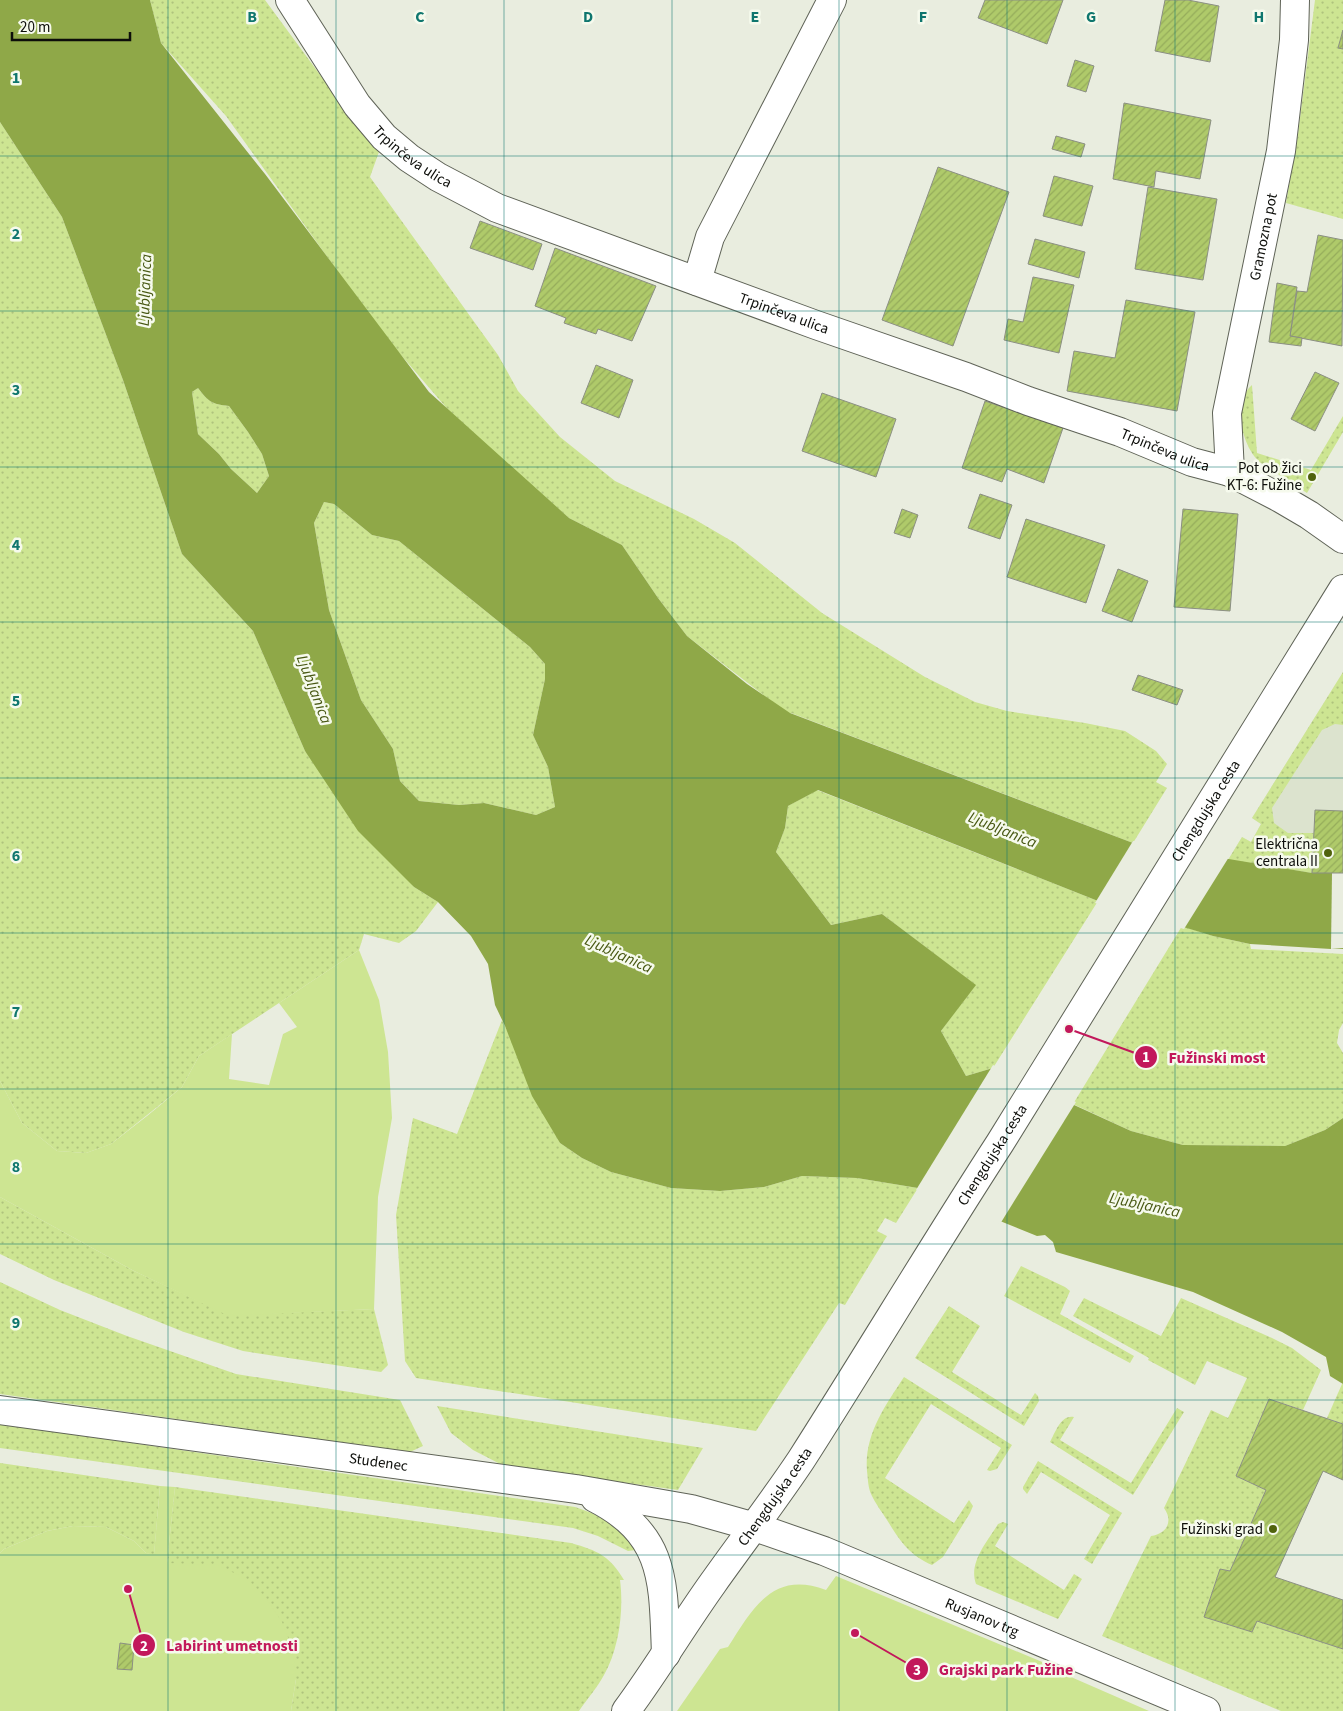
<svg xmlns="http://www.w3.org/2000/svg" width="1343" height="1711" viewBox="0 0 1343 1711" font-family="'Source Sans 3',sans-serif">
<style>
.built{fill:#dce3ce}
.grass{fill:url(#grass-dots)}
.green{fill:#cde592}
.water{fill:#8fa848;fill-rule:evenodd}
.pier{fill:#e9eddf}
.building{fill:url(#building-hatch);stroke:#8b8f83}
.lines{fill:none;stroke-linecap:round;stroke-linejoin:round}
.minor-casing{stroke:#5f6357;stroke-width:30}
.minor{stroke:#fff;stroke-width:28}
.grid{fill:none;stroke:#0f766e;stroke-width:1;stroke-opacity:0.55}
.poi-dot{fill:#50630c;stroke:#f6faed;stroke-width:2}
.labels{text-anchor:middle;stroke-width:5;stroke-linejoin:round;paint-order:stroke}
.street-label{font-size:15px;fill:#0d0e0a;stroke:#f6faed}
.poi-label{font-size:15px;fill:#0d0e0a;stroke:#f6faed;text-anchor:end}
.water-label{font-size:16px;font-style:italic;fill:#485813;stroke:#f6faed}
.grid-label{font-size:16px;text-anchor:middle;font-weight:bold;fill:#0f766e;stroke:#f6faed;stroke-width:5;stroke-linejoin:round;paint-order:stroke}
.leader{fill:none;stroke:#c2185b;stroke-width:2}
.callout-dot{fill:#c2185b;stroke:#f6faed;stroke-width:2}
.mark-label{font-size:15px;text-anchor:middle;font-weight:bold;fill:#fff}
.callout-label{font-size:16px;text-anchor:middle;font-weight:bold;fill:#c2185b;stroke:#f6faed;stroke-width:5;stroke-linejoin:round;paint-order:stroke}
</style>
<defs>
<pattern id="grass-dots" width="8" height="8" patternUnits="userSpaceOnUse" patternTransform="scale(1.25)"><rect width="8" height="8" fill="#cde592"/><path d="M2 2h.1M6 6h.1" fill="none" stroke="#afc37d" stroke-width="1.8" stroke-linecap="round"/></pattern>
<pattern id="building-hatch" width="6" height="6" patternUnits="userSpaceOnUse" patternTransform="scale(1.25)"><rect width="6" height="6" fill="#afca6a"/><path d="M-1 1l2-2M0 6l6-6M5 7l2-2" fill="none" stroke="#95ac5b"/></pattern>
</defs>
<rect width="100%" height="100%" fill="#e9eddf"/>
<path class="built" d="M1320 709 1343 718V873H1312L1228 860 1242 837 1251 842 1261 824 1252 818Z"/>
<g class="grass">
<path d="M150 0H265L340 102 380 149 370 177 498 355 518 391 560 437 615 481 694 519 735 543 822 613 925 677 975 702 1007 711 1085 723 1125 731 1156 751 1167 764 1156 782 1167 788 1133 843 791 713 788 714 687 636 658 598 622 545 569 518 469 434 382 333 226 116 161 43Z"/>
<path d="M1315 0H1343V219L1286 203 1298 134Z"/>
<path d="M0 122 62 217 123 380 182 554 253 631 305 751 414 887 438 902 416 931 399 943 364 934 359 950 199 1056 182 1087 111 1144 86 1153 57 1151 22 1123 0 1081Z"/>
<path d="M1252 385 1257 453 1311 470 1343 416V432L1307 493 1261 463C1242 448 1231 402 1252 385Z"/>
<path d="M198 388C209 402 211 404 229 406L248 432 262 454 269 476 257 493 231 469 219 454 198 434 192 392Z"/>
<path d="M324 502 334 504 372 535 399 541 530 647 545 664V679L533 735 548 767 555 807 536 815 484 803 459 805 419 801 400 781 393 749 361 700 329 610 314 523Z"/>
<path d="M1343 672V725L1335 724 1322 730 1272 808 1274 823 1288 833H1314L1312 873 1228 860 1242 837 1251 842 1261 824 1252 818Z"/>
<path d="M817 790 1098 901 993 1068 966 1076 941 1031 975 985 882 914 831 925 776 852 785 828 788 806Z"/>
<path d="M1182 926 1213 936 1250 944 1251 949 1343 954V1023L1339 1030 1337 1043 1343 1053V1118L1325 1130 1285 1146 1183 1145 1131 1131 1073 1104Z"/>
<path d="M502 1020 560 1143 582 1158 611 1172 671 1188 720 1191 764 1187 802 1176 857 1178 918 1188 896 1223 885 1218 877 1231 887 1236 845 1305 839 1303 756 1431 416 1378 405 1361 396 1215 413 1118 457 1134Z"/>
<path d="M0 1197 134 1271 229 1315 374 1309 388 1365 381 1372 243 1351 184 1332 54 1280 0 1254Z"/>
<path d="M1021 1266 1065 1287 1070 1291 1060 1314 1134 1356 1130 1363 1004 1296Z"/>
<path d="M0 1282 60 1310 127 1336 236 1374 400 1400 423 1446 410 1452 0 1394Z"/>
<path d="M1084 1298 1161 1336 1181 1298 1272 1338 1292 1348 1321 1370 1303 1410 1269 1399 1236 1476 1266 1490 1230 1571 1220 1569 1204 1617 1252 1632 1257 1621 1343 1649V1711H1281L1102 1636 1151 1536C1166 1534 1174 1522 1164 1508L1211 1410 1228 1418 1247 1378 1207 1361 1195 1385 1148 1360 1149 1358 1073 1316Z"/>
<path d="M949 1306 980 1326 952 1372 1021 1415 1035 1393 1038 1396 1039 1401 1024 1426 915 1358Z"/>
<path d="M904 1377 1012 1445 997 1469 990 1471 987 1470 1001 1448 931 1404 885 1478 954 1523 969 1500 973 1506 970 1513 943 1557 932 1565C909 1555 900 1541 887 1520 882 1512 875 1503 871 1494 868 1487 868 1479 867 1471 864 1435 885 1406 904 1377Z"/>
<path d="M1342 1384H1343V1424L1327 1418Z"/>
<path d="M437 1406 703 1448 678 1490 504 1466 473 1450 451 1433Z"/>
<path d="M1177 1408 1184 1412 1133 1495 1050 1442C1055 1433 1061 1414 1074 1417L1060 1440 1131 1483Z"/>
<path d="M0 1424 575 1507C603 1516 619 1527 636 1550L628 1551 598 1536 573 1528 0 1448Z"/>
<path d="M1038 1461 1122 1513 1092 1564 1084 1559 1110 1515 1041 1472 1027 1494 1023 1489V1487Z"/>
<path d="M0 1463 160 1486 154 1555 146 1553 134 1541 106 1527 73 1526 47 1531 4 1549 0 1553Z"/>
<path d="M175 1487 571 1543C598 1551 609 1555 624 1580H620C624 1610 619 1649 604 1675 597 1688 587 1699 579 1711H291L296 1679 171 1564 167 1563Z"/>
<path d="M1003 1522 1008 1524 995 1546 1064 1590 1074 1574 1082 1579 1058 1619 976 1584C968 1562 988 1541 998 1524Z"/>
</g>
<g class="green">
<path d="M359 950 379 1000 388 1052 392 1118 378 1197 374 1309 229 1316 134 1271 0 1197V1081L22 1123 57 1151 86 1153 111 1144 147 1116 182 1087 199 1056 232 1034 229 1079 269 1085 283 1034 297 1027 279 1003Z"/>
<path d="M160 1486 175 1487 167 1563 217 1565 247 1579 266 1598 282 1622 293 1650 296 1679 291 1711H0V1553L4 1549 47 1531 73 1526 106 1527 134 1541 146 1553 154 1554Z"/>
<path d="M836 1576 1059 1669 1071 1677 1149 1711H677L720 1649 728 1647C753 1608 773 1570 826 1590Z"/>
</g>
<path class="water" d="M0 0H150L161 43 265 174 429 392 569 518 622 545 658 598 687 636 747 684 790 713 1133 843 1312 873H1343V949H1331L1250 944 1213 936 1098 901 818 790 788 806 785 828 776 852 831 925 882 914 976 985 941 1031 966 1076 993 1068 1131 1131 1183 1145 1285 1146 1325 1130 1343 1118V1384L1330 1376 1326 1357 1282 1332 1193 1292 1056 1252 1053 1242 1045 1235 1037 1236 918 1188 857 1178 802 1176 764 1187 720 1191 671 1188 611 1172 582 1158 560 1143 532 1096 505 1026 495 1005 488 964 471 936 438 902 414 887 358 831 305 751 253 631 182 554 123 380 62 217 0 122ZM198 388C209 402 211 404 229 406L248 432 262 454 269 476 257 493 231 469 219 454 198 434 192 392ZM324 502 334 504 372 535 399 541 530 647 545 664V679L533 735 548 767 555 807 536 815 484 803 459 805 419 801 400 781 393 749 361 700 329 610 314 523Z"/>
<g class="pier">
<path d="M1133 841 1229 857 1184 929 1095 903Z"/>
<path d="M1332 873H1343V948L1331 949Z"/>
<path d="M993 1065 1076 1102 1000 1224 916 1190Z"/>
</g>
<g class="building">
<path d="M985 0H1063L1047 44 978 18Z"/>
<path d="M1165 0H1188L1219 6 1210 62 1155 51Z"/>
<path d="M1343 30V49L1338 48Z"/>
<path d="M1075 60 1094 66 1086 92 1067 86Z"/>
<path d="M1124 103 1211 120 1200 179 1156 171 1154 187 1113 179Z"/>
<path d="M1056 136 1085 144 1081 157 1052 149Z"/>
<path d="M938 167 1009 192 953 346 882 320Z"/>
<path d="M1054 176 1093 186 1082 226 1043 216Z"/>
<path d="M1148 187 1217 199 1203 280 1135 269Z"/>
<path d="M480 221 542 244 533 270 470 248Z"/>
<path d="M1318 235 1343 240 1342 346 1290 336 1297 291 1307 292Z"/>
<path d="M1035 239 1085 252 1079 278 1028 264Z"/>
<path d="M555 248 656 286 632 341 598 329 596 334 564 323 566 318 535 306Z"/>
<path d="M1033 277 1074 285 1059 353 1004 340 1008 319 1023 322Z"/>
<path d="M1277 283 1297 287 1290 336 1302 338 1301 346 1269 342Z"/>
<path d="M1126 300 1195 312 1177 411 1067 391 1074 351 1115 358Z"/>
<path d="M596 365 633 380 619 418 581 403Z"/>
<path d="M1315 372 1339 383 1315 431 1291 419Z"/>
<path d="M822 393 896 419 876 477 802 451Z"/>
<path d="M985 401 1063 428 1044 483 1007 469 1002 482 962 468Z"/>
<path d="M980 494 1012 505 1000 539 968 528Z"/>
<path d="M902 509 918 515 910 538 894 533Z"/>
<path d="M1183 509 1238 514 1230 611 1174 607Z"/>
<path d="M1026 519 1105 545 1086 603 1007 577Z"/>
<path d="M1118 569 1148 581 1132 622 1102 611Z"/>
<path d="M1138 675 1183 690 1177 705 1132 690Z"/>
<path d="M1315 810 1343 811V873H1312Z"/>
<path d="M1269 1399 1343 1424V1480L1323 1471 1275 1577 1343 1600V1649L1257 1621 1252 1632 1204 1617 1220 1569 1230 1571 1266 1490 1236 1476Z"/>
<path d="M120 1643 134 1645 132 1670 117 1669Z"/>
</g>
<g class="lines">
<defs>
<g id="minor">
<path id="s1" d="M290 0 357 105 384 137 409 158 438 177 497 208 816 325 966 377 1028 401 1120 432 1192 462 1230 472 1280 498 1309 515 1343 539"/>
<path d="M697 281 710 237 832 0"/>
<path id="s2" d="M1230 472 1227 413 1281 151 1294 40 1295 0"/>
<path id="s3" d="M0 1410 576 1489 691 1509 755 1527 824 1551 1206 1711"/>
<path d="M595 1498C667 1535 663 1583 666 1654"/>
<path id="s4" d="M626 1711C657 1669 683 1625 713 1583 742 1542 773 1502 801 1460 868 1355 932 1248 1000 1143L1343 589"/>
</g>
</defs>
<use href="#minor" class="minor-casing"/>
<use href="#minor" class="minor"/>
</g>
<path class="grid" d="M168 0V1711M336 0V1711M504 0V1711M672 0V1711M839 0V1711M1007 0V1711M1175 0V1711M0 156H1343M0 311H1343M0 467H1343M0 622H1343M0 778H1343M0 933H1343M0 1089H1343M0 1244H1343M0 1400H1343M0 1555H1343"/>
<g class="poi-dot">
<circle cx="1312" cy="477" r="5"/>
<circle cx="1328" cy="853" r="5"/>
<circle cx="1273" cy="1529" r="5"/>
</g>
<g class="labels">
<g class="street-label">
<text dy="5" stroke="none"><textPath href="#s1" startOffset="201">Trpinčeva ulica</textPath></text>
<text dy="5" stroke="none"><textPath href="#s2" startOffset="239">Gramozna pot</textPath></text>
<text dy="5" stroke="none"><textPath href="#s1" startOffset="606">Trpinčeva ulica</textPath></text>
<text dy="5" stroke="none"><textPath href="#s1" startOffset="1011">Trpinčeva ulica</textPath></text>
<text dy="5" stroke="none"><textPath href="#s4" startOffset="1071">Chengdujska cesta</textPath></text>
<text dy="5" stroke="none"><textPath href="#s4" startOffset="666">Chengdujska cesta</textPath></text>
<text dy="5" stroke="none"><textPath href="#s3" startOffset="382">Studenec</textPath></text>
<text dy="5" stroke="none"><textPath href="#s4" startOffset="261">Chengdujska cesta</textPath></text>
<text dy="5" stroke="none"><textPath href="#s3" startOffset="1009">Rusjanov trg</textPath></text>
</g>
<g class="poi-label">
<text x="1302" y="473">Pot ob žici<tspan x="1302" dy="17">KT-6: Fužine</tspan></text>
<text x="1318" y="849">Električna<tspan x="1318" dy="17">centrala II</tspan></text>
<text x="1263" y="1534">Fužinski grad</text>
</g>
<g class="water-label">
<text transform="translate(144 290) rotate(-88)" y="6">Ljubljanica</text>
<text transform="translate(315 689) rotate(69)" y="6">Ljubljanica</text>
<text transform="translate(1003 829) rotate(22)" y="6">Ljubljanica</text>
<text transform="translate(619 953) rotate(24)" y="6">Ljubljanica</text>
<text transform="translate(1145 1204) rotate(12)" y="6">Ljubljanica</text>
</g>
</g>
<g class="grid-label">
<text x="252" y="22">B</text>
<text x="420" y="22">C</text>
<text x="588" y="22">D</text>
<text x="755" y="22">E</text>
<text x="923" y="22">F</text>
<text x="1091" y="22">G</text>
<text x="1259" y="22">H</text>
<text x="16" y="83">1</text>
<text x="16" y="239">2</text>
<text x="16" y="395">3</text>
<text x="16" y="550">4</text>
<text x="16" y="706">5</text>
<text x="16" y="861">6</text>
<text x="16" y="1017">7</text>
<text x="16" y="1172">8</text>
<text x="16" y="1328">9</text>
</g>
<path class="leader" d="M1069 1029L1146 1057M128 1589L144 1645M855 1633L917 1669"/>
<g class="callout-dot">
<circle cx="1069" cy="1029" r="5"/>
<circle cx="128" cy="1589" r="5"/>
<circle cx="855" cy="1633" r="5"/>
<circle cx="1146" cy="1057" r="12"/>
<circle cx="144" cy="1645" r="12"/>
<circle cx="917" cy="1669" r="12"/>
</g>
<g class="mark-label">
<text x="1146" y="1062">1</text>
<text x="144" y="1651">2</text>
<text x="917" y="1675">3</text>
</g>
<g class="callout-label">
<text x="1217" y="1063">Fužinski most</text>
<text x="232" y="1651">Labirint umetnosti</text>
<text x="1006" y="1675">Grajski park Fužine</text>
</g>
<path d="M12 32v8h118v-8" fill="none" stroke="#0d0e0a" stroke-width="2.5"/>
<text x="20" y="32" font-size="15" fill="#0d0e0a" stroke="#f6faed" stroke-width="4" paint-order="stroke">20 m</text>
</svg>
